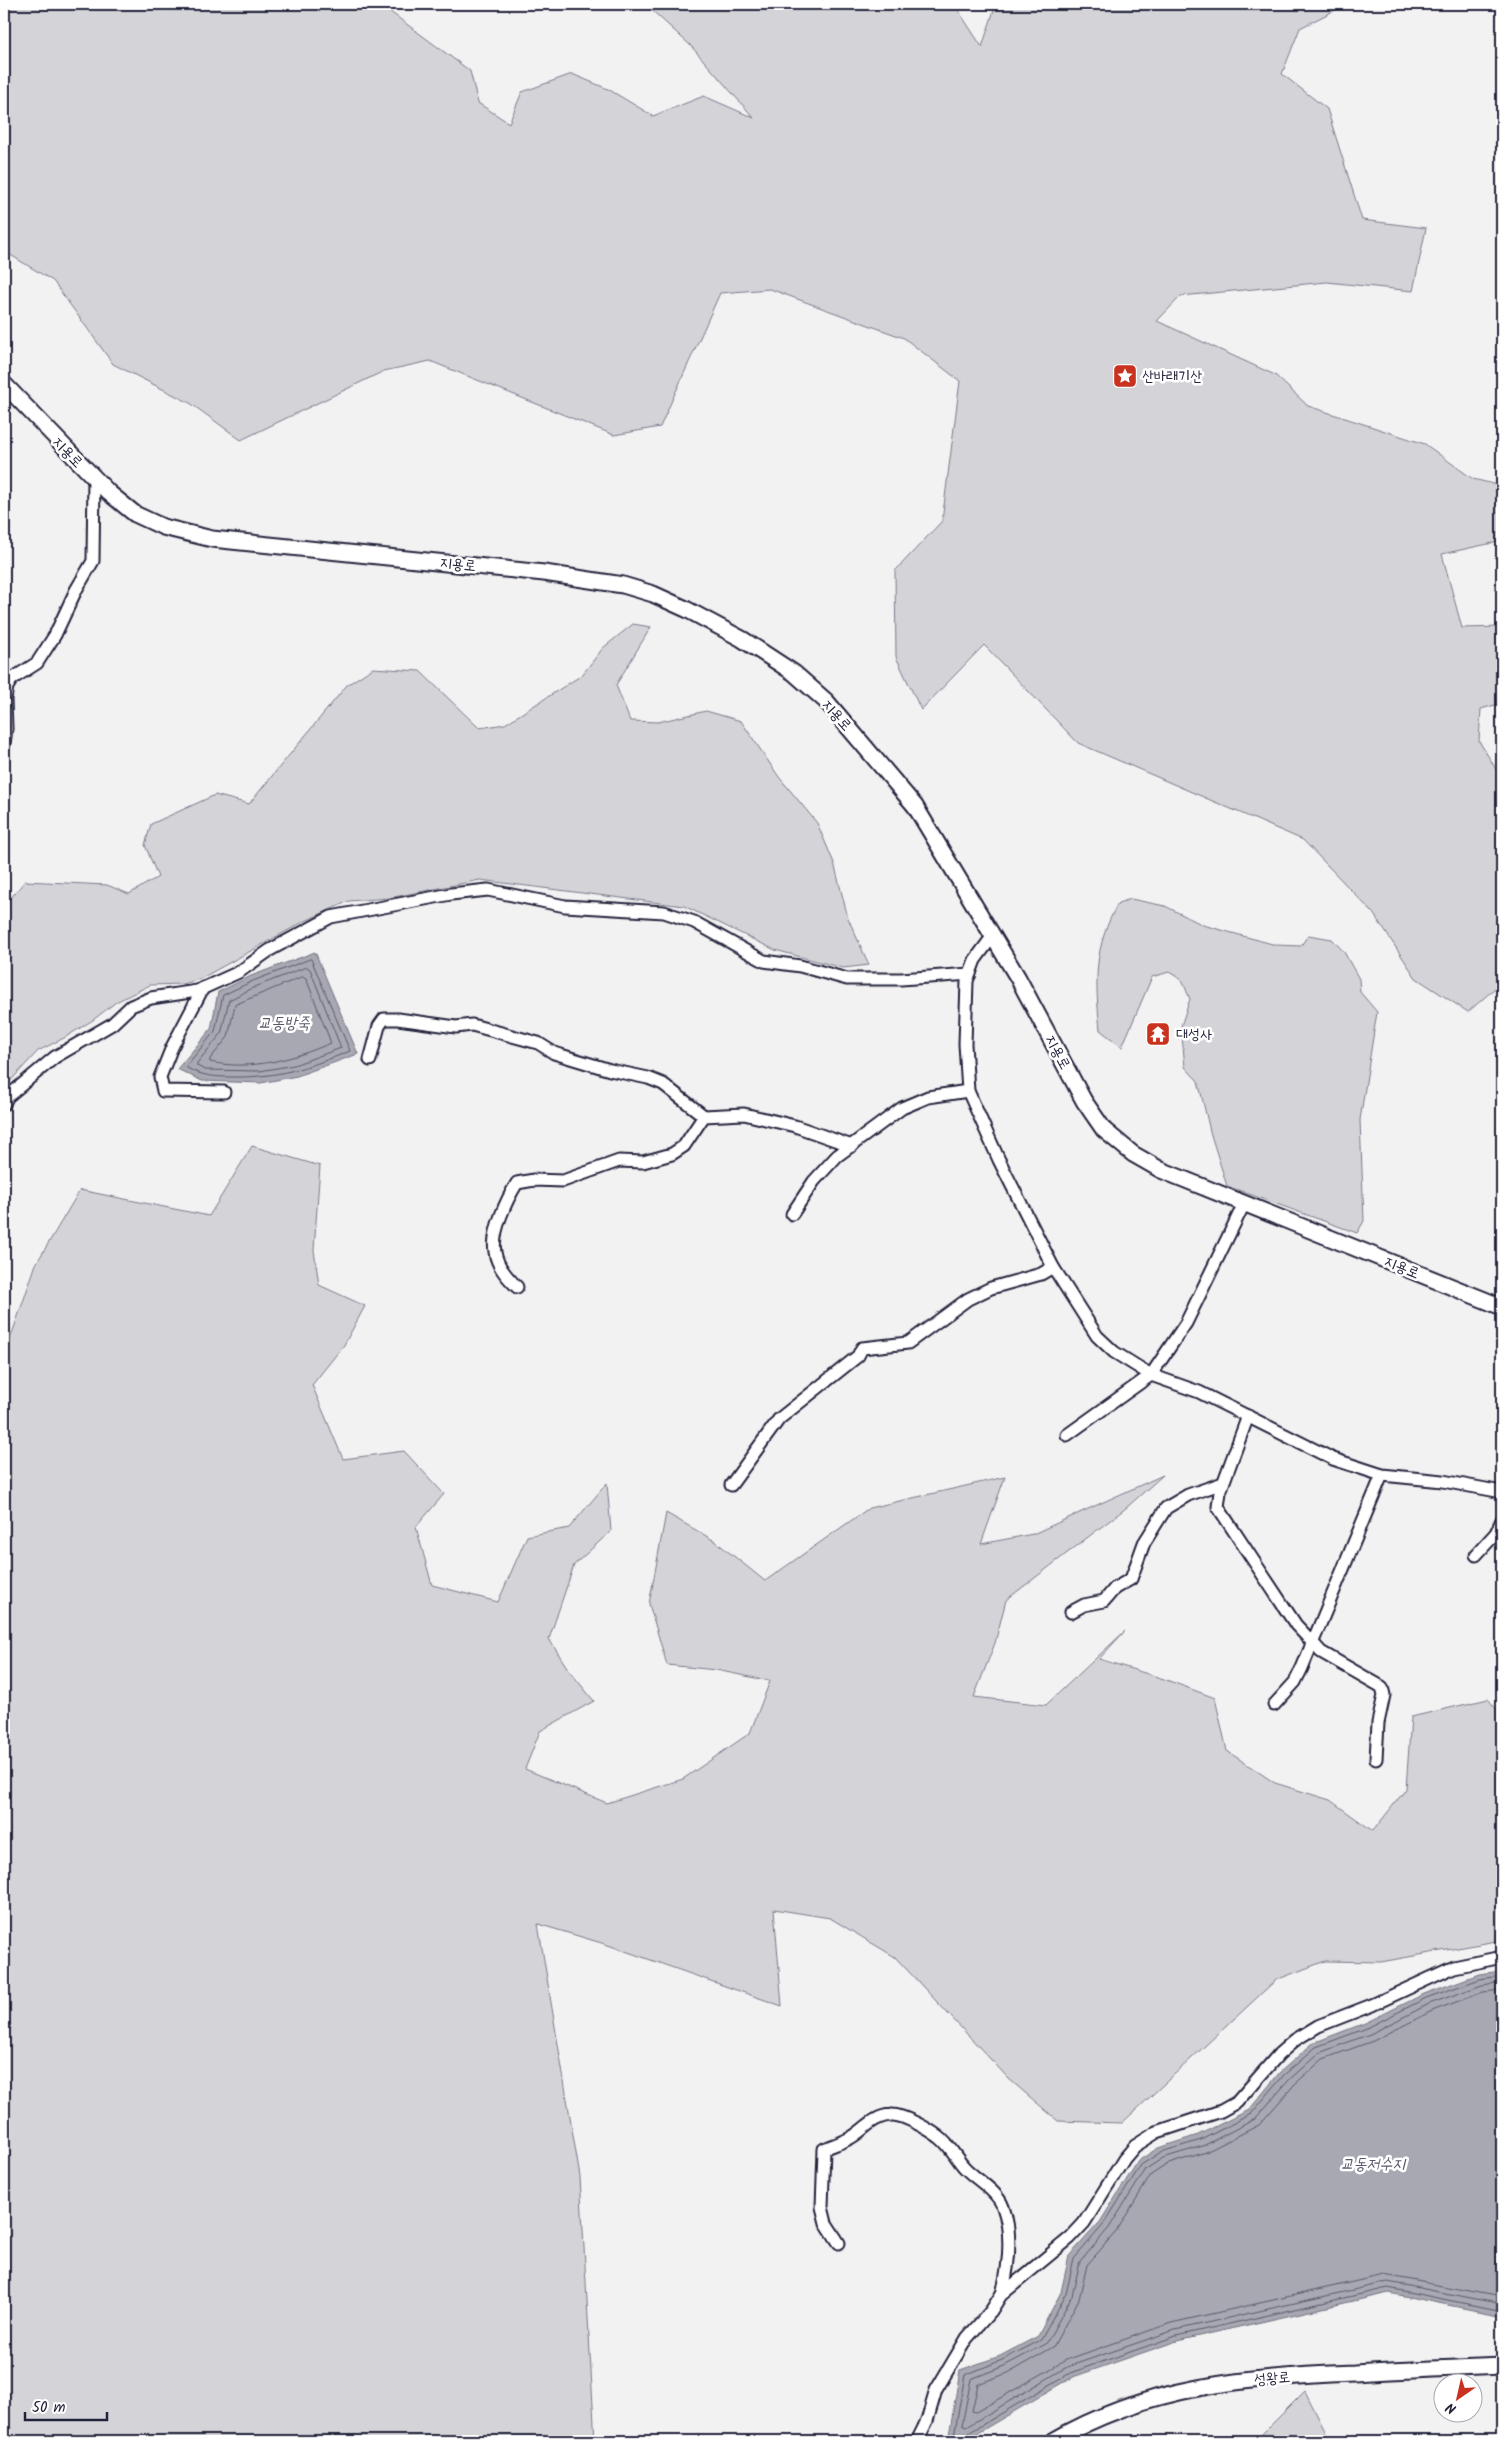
<svg xmlns="http://www.w3.org/2000/svg" width="1506" height="2445" viewBox="0 0 1506 2445" font-family="Kalam,'Poor Story',sans-serif">
<style>
.green{fill:#d3d3d8;stroke:#7a7a8a}
.water{fill:#a8a8b2;stroke:#727282}
.lines{fill:none;stroke-linecap:round;stroke-linejoin:round}
.shore{stroke:#58586b;stroke-width:1}
.street-casing{stroke:#22223b;stroke-width:15}
.secondary-casing{stroke:#22223b;stroke-width:19}
.street{stroke:#fff;stroke-width:11}
.secondary{stroke:#fff;stroke-width:15}
.labels{text-anchor:middle;stroke-width:5;stroke-linejoin:round;paint-order:stroke}
.poi-label{font-size:15px;fill:#22223b;stroke:#fff;text-anchor:start}
.street-label{font-size:15px;fill:#22223b;stroke:#fff}
.water-label{font-size:16px;font-style:italic;fill:#58586b;stroke:#fff}
</style>
<rect width="100%" height="100%" fill="#f2f2f3"/>
<filter id="ink" filterUnits="userSpaceOnUse"><feTurbulence type="fractalNoise" baseFrequency=".02" numOctaves="2"/><feDisplacementMap in="SourceGraphic" scale="10" xChannelSelector="R" yChannelSelector="G"/><feConvolveMatrix kernelMatrix="1 2 1 2 8 2 1 2 1" color-interpolation-filters="sRGB"/></filter>
<g filter="url(#ink)">
<g class="green">
<path d="M4 4H371L385 8 470 71 478 103 509 123 522 92 572 74 608 89 653 116 704 96 754 118 690 45 645 4H954L982 47 996 4H1347L1300 28 1282 74 1327 109 1362 220 1426 228 1413 291 1327 282 1181 296 1157 321 1275 375 1308 406 1425 444 1473 479 1502 486V541L1442 554 1462 628 1502 627V703L1481 709 1479 741 1499 774 1502 775V982L1468 1012 1416 978 1373 913 1303 840 1078 743 984 645 921 710 896 657 895 571 942 521 960 381 904 338 770 289 720 293 660 427 614 435 430 361 384 371 241 440 190 403 113 364 53 281 4 251Z"/>
<path d="M633 624 651 627 616 685 630 721 658 722 706 711 741 721 779 777 817 823 834 863 848 918 869 965 843 968 775 950 684 906 480 880 389 898 349 901 303 922 200 979 183 984 150 985 116 1002 93 1020 64 1038 38 1051 4 1088V906L25 881 107 885 129 894 158 877 145 845 151 824 215 795 249 804 347 685 373 668 420 671 479 728 505 724 582 675 603 648Z"/>
<path d="M1131 899 1165 906 1203 925 1276 945 1301 946 1308 935 1332 939 1344 952 1359 979 1360 992 1377 1012 1360 1120 1364 1221 1357 1233 1227 1186 1211 1135 1198 1081 1185 1067 1181 1026 1190 999 1182 980 1169 972 1152 977 1122 1047 1100 1030C1095 980 1093 949 1118 903Z"/>
<path d="M252 1146 320 1166 314 1250 319 1285 365 1306 344 1345 312 1385 343 1459 404 1451 444 1494 416 1527 432 1585 498 1602 527 1536 569 1528 607 1483 611 1531 574 1565 549 1639 568 1669 594 1701 540 1731 525 1769 607 1803 683 1779 750 1733 770 1681 716 1670 667 1665 649 1604 666 1513 715 1541 765 1581 869 1508 1005 1477 981 1544 1033 1534 1163 1475 1126 1508 1006 1600 995 1643 974 1697 1046 1705 1125 1631 1099 1659 1164 1679 1215 1698 1227 1751 1275 1783 1330 1800 1373 1831 1406 1789 1411 1717 1488 1699 1502 1716V1852L1496 1870 1502 1881V1940L1381 1962 1325 1961 1276 1980 1122 2123 1058 2121 1009 2079 895 1957 830 1918 774 1909 782 2006 605 1944 538 1924 580 2177 595 2441H4V1357L36 1264 80 1190 209 1216Z"/>
<path d="M1305 2391 1330 2441H1255Z"/>
</g>
<g class="water">
<path d="M315 952 358 1054 297 1076 261 1083 202 1081 177 1069 211 1029 218 992 251 976Z"/>
<path d="M1502 1971V2316L1389 2293 1177 2341 1073 2377 964 2441H948L960 2370 1000 2356 1038 2336 1061 2292 1069 2256 1100 2222 1138 2161 1158 2148 1198 2135 1249 2110 1280 2072 1313 2043 1365 2023 1424 1994 1479 1974Z"/>
</g>
<g class="lines">
<g class="shore">
<path d="M311 959 350 1051C308 1068 276 1078 231 1077 214 1077 202 1076 187 1068V1065L215 1031 223 995 253 981Z"/>
<path d="M307 967 310 969 341 1048 294 1065 260 1071 205 1070 197 1066V1063L221 1034 229 1000 255 987Z"/>
<path d="M302 977 306 978 331 1043C294 1059 250 1071 210 1062V1059L228 1037 235 1005Z"/>
<path d="M1502 1982 1482 1985 1429 2004 1370 2034 1319 2053 1289 2080 1255 2119 1203 2146 1163 2158 1146 2169 1109 2228 1080 2262 1072 2296 1046 2344 1004 2366 971 2379 962 2425 966 2427 1067 2367 1175 2330 1388 2282 1502 2304"/>
<path d="M1502 1990 1483 1992 1432 2011 1373 2041 1323 2059 1294 2085 1259 2125 1206 2152 1166 2165 1151 2175 1116 2232 1087 2265 1079 2299 1053 2347 1008 2373 978 2384 972 2411 976 2412 1066 2360 1171 2323 1384 2275 1502 2297"/>
<path d="M953 2441 965 2375 1002 2360 1041 2340 1066 2294 1074 2259 1104 2224 1141 2165 1161 2152 1201 2140 1251 2114 1284 2075 1316 2047 1367 2028 1426 1998 1480 1979 1502 1976"/>
<path d="M962 2441 965 2435 1070 2373 1176 2336 1388 2288 1502 2311"/>
</g>
<defs>
<g id="street">
<path d="M4 744 6 729 5 699 7 687 12 679 37 663 55 635 76 590 93 561 94 478"/>
<path d="M992 937 975 960 967 981 965 1044 968 1091 999 1160 1053 1267 1097 1336 1114 1352 1151 1375 1199 1392 1333 1459 1382 1475 1443 1481 1502 1492"/>
<path d="M203 988 172 1047 160 1077 163 1091 224 1092"/>
<path d="M370 1060 379 1026 384 1019H398L456 1027 472 1025 538 1043 554 1053 610 1070 648 1078 663 1084 704 1116 744 1114 795 1126 852 1146"/>
<path d="M4 1104 7 1097 55 1057 112 1024 131 1006 151 998 197 991 239 972 270 950 331 917 451 894 488 890 565 906 664 912 694 922 764 961 800 966 847 979H901L970 974"/>
<path d="M792 1214 814 1181 837 1156 902 1108 928 1097 968 1091"/>
<path d="M517 1287C507 1277 497 1266 495 1252 491 1232 507 1199 517 1183L534 1180 563 1181 619 1161 643 1162 672 1154 684 1146 704 1116"/>
<path d="M1248 1416 1220 1492 1218 1507 1296 1625 1312 1642 1321 1652 1382 1687 1384 1695 1378 1723 1376 1759"/>
<path d="M1067 1435 1151 1375 1186 1323 1244 1204"/>
<path d="M731 1485 779 1419 858 1356 862 1348 908 1343 968 1299 991 1288 1041 1274 1053 1267"/>
<path d="M1476 1555 1496 1533 1502 1520"/>
<path d="M1071 1612 1084 1605 1104 1601 1115 1588 1131 1579 1144 1543 1166 1508 1188 1495 1223 1483"/>
<path d="M1274 1705 1295 1682 1302 1668 1382 1475"/>
<path d="M839 2243 826 2223 822 2207 824 2149C833 2145 844 2142 852 2137 866 2128 874 2116 891 2115 903 2114 930 2130 939 2137 950 2145 955 2157 964 2167 976 2180 997 2190 1003 2207 1013 2235 1009 2266 1002 2294"/>
<path d="M917 2441 927 2421 936 2390 967 2338 991 2311 1001 2295 1070 2238 1084 2223 1124 2159 1135 2146 1157 2132 1221 2111 1237 2102 1279 2054 1295 2040 1318 2026 1372 2005 1454 1967 1502 1957"/>
</g>
<g id="secondary">
<path d="M4 384 109 493 135 514 163 527 212 539 544 573 623 585 653 594 686 609 742 639 794 673 827 702 915 806 1018 978 1084 1101 1104 1130 1133 1154 1161 1170 1502 1307"/>
<path d="M1053 2441C1147 2386 1247 2377 1354 2373 1403 2370 1453 2368 1502 2366"/>
</g>
</defs>
<use href="#street" class="street-casing"/>
<use href="#secondary" class="secondary-casing"/>
<use href="#street" class="street"/>
<use href="#secondary" class="secondary"/>
</g>
</g>
<defs>
<symbol id="sight-square" viewBox="-11 -11 22 22"><rect x="-9" y="-9" width="18" height="18" rx="4" fill="#c8321e" stroke="#fff"/><path d="M0-6L1.8-2.2L6-1.7L2.9 1.2L3.7 5.4L0 3.3L-3.7 5.4L-2.9 1.2L-6-1.7L-1.8-2.2Z" fill="#fff"/></symbol>
<symbol id="temple-square" viewBox="-11 -11 22 22"><rect x="-9" y="-9" width="18" height="18" rx="4" fill="#c8321e" stroke="#fff"/><path d="M0-6L5-2H3V0L6.5 2.5H4V6H1.5V3h-3V6H-4V2.5H-6.5L-3 0V-2H-5Z" fill="#fff"/></symbol>
</defs>
<g fill-rule="evenodd">
<use href="#sight-square" x="1111" y="362" width="28" height="28"/>
<use href="#temple-square" x="1144" y="1020" width="28" height="28"/>
</g>
<g class="labels">
<g class="poi-label">
<text x="1142" y="381">산바래기산</text>
<text x="1176" y="1039">대성사</text>
</g>
<g class="street-label">
<text transform="translate(68 452) rotate(46)" y="5">지용로</text>
<text transform="translate(458 564) rotate(6)" y="5">지용로</text>
<text transform="translate(837 715) rotate(48)" y="5">지용로</text>
<text transform="translate(1058 1052) rotate(62)" y="5">지용로</text>
<text transform="translate(1402 1267) rotate(22)" y="5">지용로</text>
<text transform="translate(1272 2378) rotate(-5)" y="5">성왕로</text>
</g>
<g class="water-label">
<text x="284" y="1028">교동방죽</text>
<text x="1373" y="2169">교동저수지</text>
</g>
</g>
<rect width="1506" height="2445" fill="none" stroke="#fff" stroke-width="20"/>
<rect x="10" y="10" width="1486" height="2425" fill="none" stroke="#22223b" stroke-width="2" filter="url(#ink)"/>
<g transform="translate(1458 2398) rotate(214)"><circle r="24" fill="#ffffff" stroke="#a7a7b1"/>
<path d="M0-4L9 19L0 12L-9 19Z" fill="#c8321e"/>
<text y="-8" font-size="14" font-weight="bold" text-anchor="middle" fill="#22223b">N</text>
</g>
<path d="M25 2412v8h82v-8" fill="none" stroke="#22223b" stroke-width="2.5"/>
<text x="32" y="2412" font-size="15" fill="#22223b" stroke="#ffffff" stroke-width="4" paint-order="stroke">50 m</text>
</svg>
